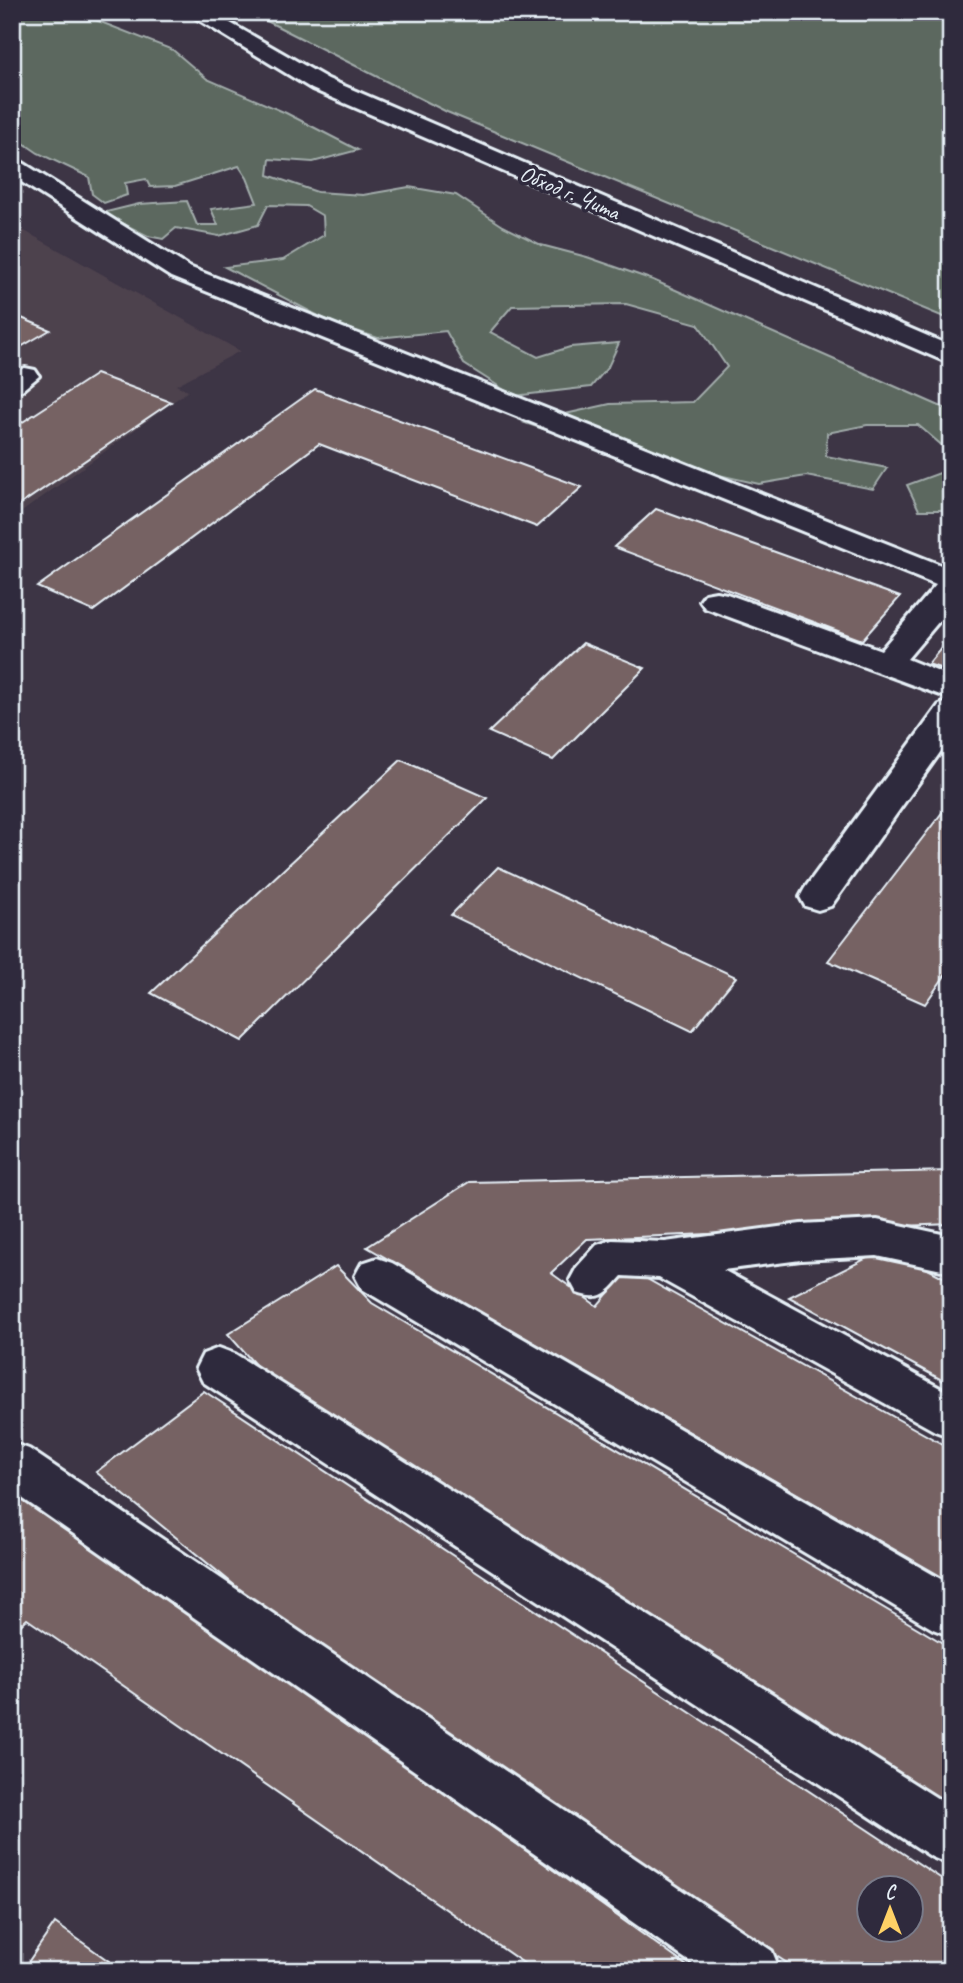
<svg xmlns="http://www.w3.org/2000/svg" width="963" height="1983" viewBox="0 0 963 1983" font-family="Caveat,sans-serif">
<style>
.built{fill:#4e424e}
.green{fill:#5b685e;stroke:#a2acab;stroke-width:2}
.building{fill:#766263;stroke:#e8f1f8;stroke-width:2;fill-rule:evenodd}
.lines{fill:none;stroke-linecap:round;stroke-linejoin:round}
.minor-casing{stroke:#e8f1f8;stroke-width:6}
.highway-casing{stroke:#e8f1f8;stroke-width:6}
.minor{fill:#2f2a3d;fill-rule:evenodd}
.highway{fill:#2f2a3d;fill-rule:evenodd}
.labels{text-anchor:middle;stroke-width:7;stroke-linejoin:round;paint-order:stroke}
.far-street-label{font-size:23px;fill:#e8f1f8;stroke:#2f2a3d}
</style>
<rect width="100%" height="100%" fill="#3d3545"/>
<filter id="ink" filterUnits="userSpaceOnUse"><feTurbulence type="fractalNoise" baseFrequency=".0143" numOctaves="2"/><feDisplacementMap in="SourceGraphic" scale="14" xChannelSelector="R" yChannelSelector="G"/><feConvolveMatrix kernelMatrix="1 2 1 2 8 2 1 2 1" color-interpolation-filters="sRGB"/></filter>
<g filter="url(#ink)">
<path class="built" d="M12 224 240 351 176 385 188 391 12 519Z"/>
<g class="green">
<path d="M12 12H75L173 50 207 79 286 113 358 150 313 162 270 159 268 175 317 192 363 195 409 187 456 195 503 226 541 245 587 257 653 280 951 411V453L918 425H867L827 433 826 456 887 468 873 489 806 476 759 484 603 449 525 423 610 404 693 402 727 367 698 324 626 304 512 306 490 332 538 357 570 347 619 343 608 367 591 387 514 396 464 364 446 331 378 338 332 323 225 267 283 260 324 235 323 216 306 206 268 205 258 225 219 236 176 228 163 239 148 236 102 213 139 204 187 201 197 225H218L211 209 257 203 247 178 239 166 175 186 150 187 146 179 125 183 127 195 104 203 92 194 89 177 38 153 12 135Z"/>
<path d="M249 12H951V320L447 112Z"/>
<path d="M951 455V510H919L907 485 940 473Z"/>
</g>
<g class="building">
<path d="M12 314 50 330 12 352Z"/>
<path d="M96 374 171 402 12 510V429Z"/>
<path d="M315 389 582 487 537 527 319 444 93 611 37 587Z"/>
<path d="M656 509 900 597 862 640 614 547Z"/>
<path d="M951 636V672L928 664Z"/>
<path d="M583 643 645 668 553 760 489 732Z"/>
<path d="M401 760 487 798 242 1041 151 993Z"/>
<path d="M951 801V967L925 1004 828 961Z"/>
<path d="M498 867 736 977 692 1031 451 915Z"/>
<path d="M951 1171V1224L587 1239 551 1273 597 1306 629 1269 951 1449V1582L367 1247 469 1182Z"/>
<path d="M887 1248 951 1281V1385L789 1297Z"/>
<path d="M336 1266 372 1303 951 1648V1810L266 1377 228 1334Z"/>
<path d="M204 1391 951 1885V1971H799L310 1647 96 1472ZM869 1888H911V1930H869Z"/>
<path d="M20 1487 694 1971H535L27 1619 12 1633V1494Z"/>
<path d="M55 1923 123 1971H22Z"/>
</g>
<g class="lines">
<defs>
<g id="minor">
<path d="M12 159 20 161 189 267 951 569V607L907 659 951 677V699L705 608 700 601 705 594 716 592 727 594 881 650 936 585 171 277 12 176Z"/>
<path d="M25 368 35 370 39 376 22 390 12 392V372Z"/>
<path d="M951 701V737L831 906 818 910 805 906 800 897 805 888 939 705Z"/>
<path d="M877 1220 951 1236V1272L877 1256 801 1260 723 1270 951 1394V1437L935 1431 659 1278 622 1276C606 1294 601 1301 577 1293L570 1280 577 1267 597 1245 612 1240 665 1242 801 1224Z"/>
<path d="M377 1258 392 1263 951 1585V1636L933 1629 362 1289 355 1276 362 1263Z"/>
<path d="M219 1348 235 1354 951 1807V1865L932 1857 203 1382 196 1368 203 1354Z"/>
<path d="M12 1443 29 1449 772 1951 780 1971H703L12 1491Z"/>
</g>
<path id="highway" d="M186 12H211L328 79 951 346V364L312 89Z"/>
</defs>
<use href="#minor" class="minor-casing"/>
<use href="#highway" class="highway-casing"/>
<use href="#minor" class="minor"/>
<use href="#highway" class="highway"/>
</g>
</g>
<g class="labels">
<g class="far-street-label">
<text transform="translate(570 192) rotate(23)" y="8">Обход г. Чита</text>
</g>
</g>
<rect width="963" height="1983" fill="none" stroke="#2f2a3d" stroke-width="42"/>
<rect x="21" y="21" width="921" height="1941" fill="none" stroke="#e8f1f8" stroke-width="2.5" filter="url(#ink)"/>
<g transform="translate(890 1909)"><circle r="33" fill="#2f2a3d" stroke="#797a88" stroke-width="2"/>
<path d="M0-5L12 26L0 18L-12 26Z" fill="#ffd166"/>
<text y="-10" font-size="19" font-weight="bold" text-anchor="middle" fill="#e8f1f8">С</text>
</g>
</svg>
